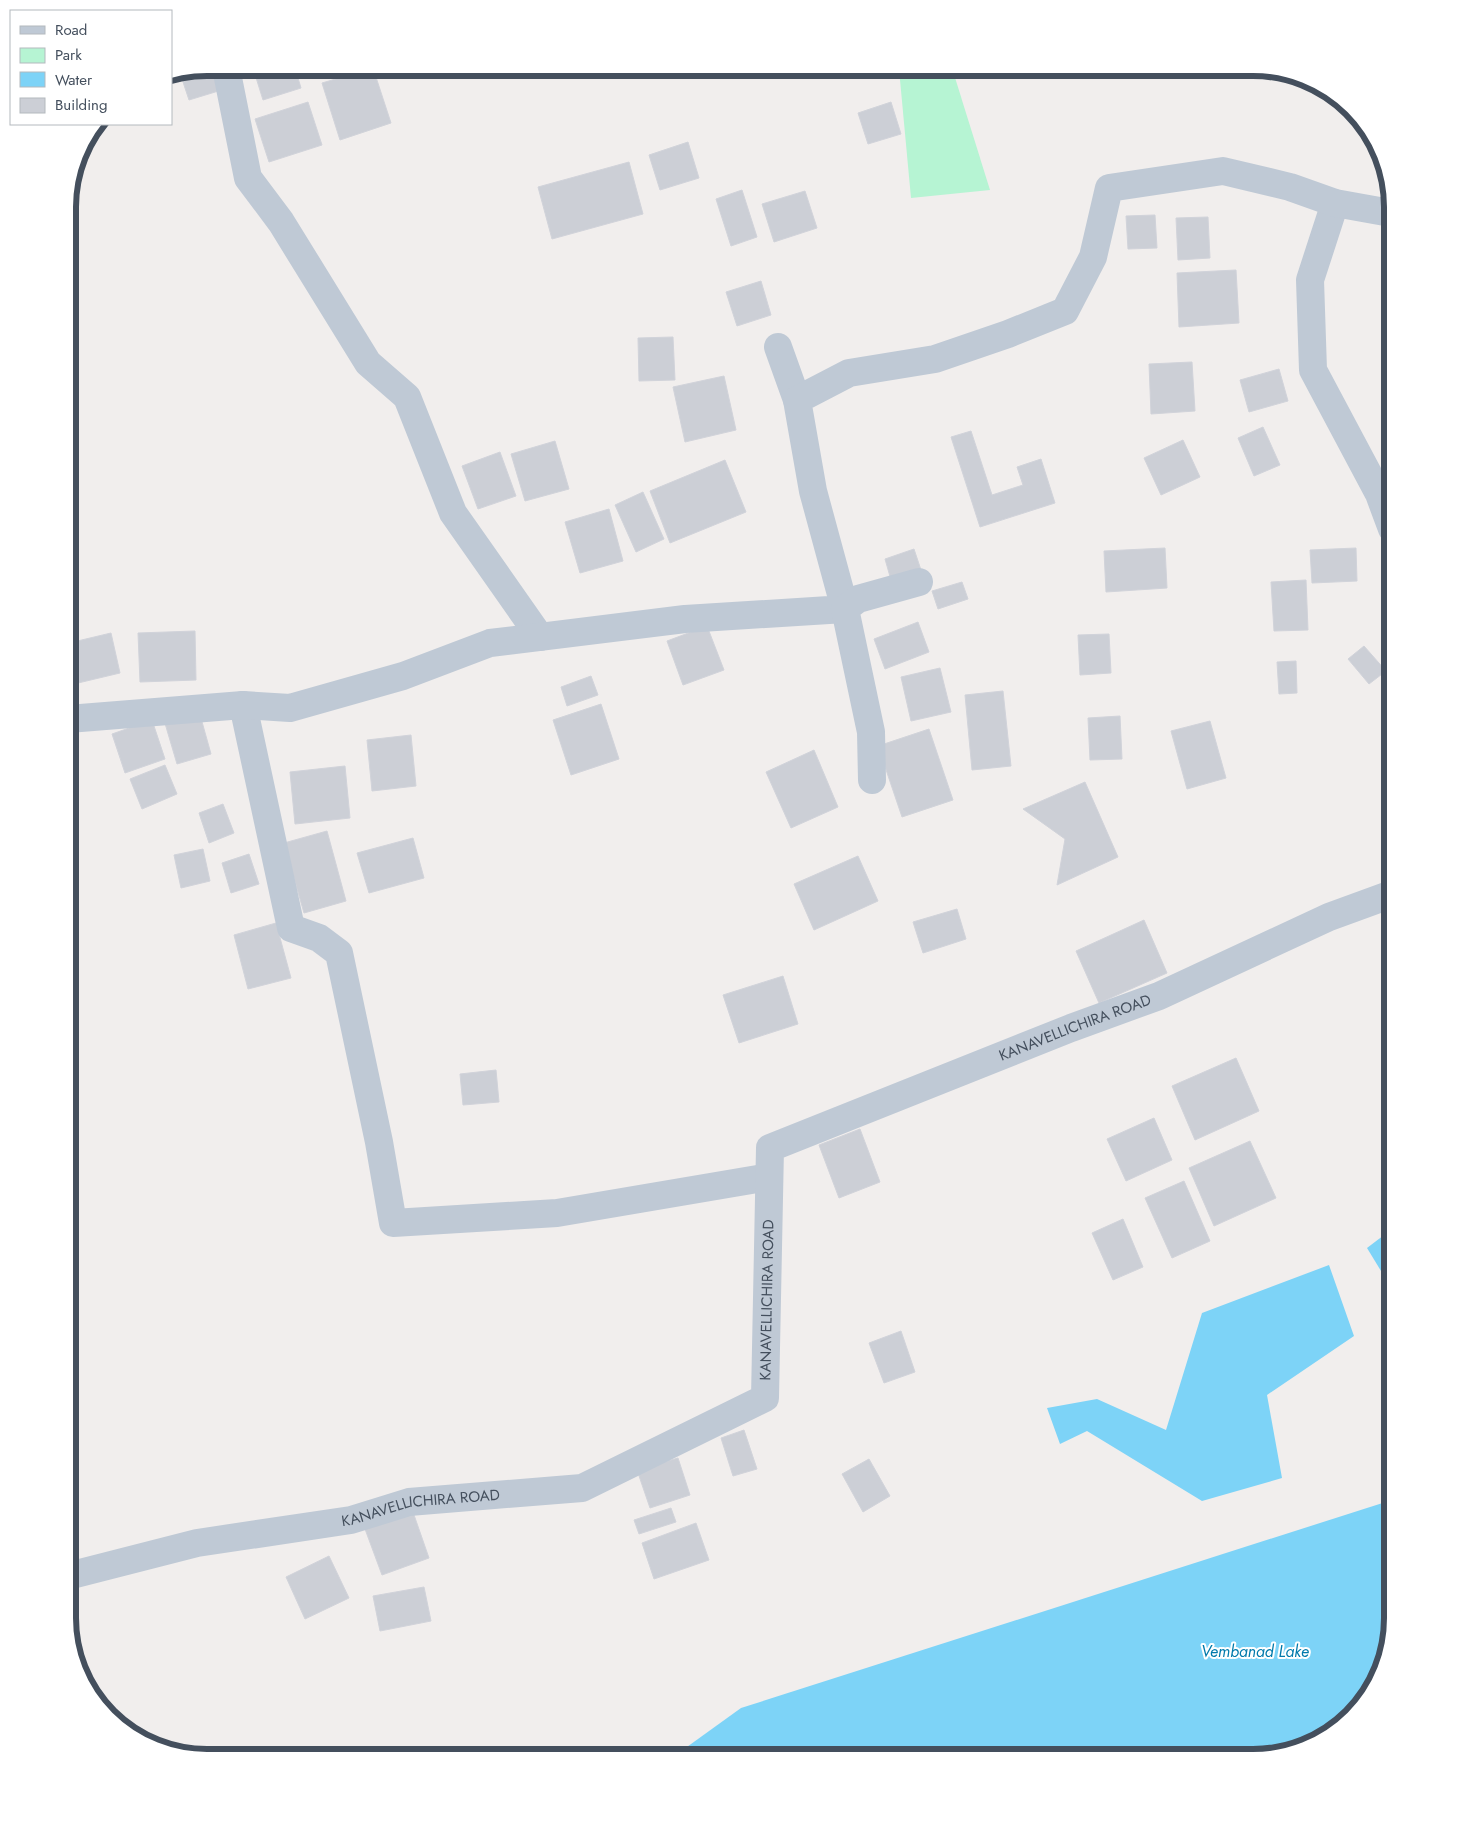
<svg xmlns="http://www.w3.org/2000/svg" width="1460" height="1825" viewBox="0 0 1460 1825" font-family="Jost,sans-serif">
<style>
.green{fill:#b6f4d3}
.water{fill:#7dd3f7}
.building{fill:#cccfd6;stroke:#d1d3da}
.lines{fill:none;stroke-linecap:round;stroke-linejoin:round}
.street{stroke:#bfc9d5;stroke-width:28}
.labels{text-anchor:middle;stroke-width:4;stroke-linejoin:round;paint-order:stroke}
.street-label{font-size:15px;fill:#444f5d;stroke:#fff}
.water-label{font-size:16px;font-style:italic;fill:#017aac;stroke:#fff}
.rim{fill:none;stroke:#444f5d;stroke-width:6}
</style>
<rect width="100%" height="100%" fill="#f1eeed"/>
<path class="green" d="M906 68H952L990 190 911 198 899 69Z"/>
<g class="water">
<path d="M1392 1229V1289L1367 1248Z"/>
<path d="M1329 1265 1354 1336 1267 1395 1282 1478 1202 1501 1087 1431 1060 1444 1047 1408 1097 1399 1166 1430 1202 1313Z"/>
<path d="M1392 1500V1618L1378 1680 1331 1734 1253 1757H673L741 1708Z"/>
</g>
<g class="building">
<path d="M207 68H218L225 89 189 100 180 73Z"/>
<path d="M253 68H295L301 88 263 100Z"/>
<path d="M373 68 391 123 340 140 322 83Z"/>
<path d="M308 102 322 145 269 162 255 119Z"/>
<path d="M891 102 901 134 868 144 858 113Z"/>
<path d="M688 142 699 178 660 190 649 155Z"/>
<path d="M629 162 643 214 552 239 538 187Z"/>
<path d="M742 190 757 237 731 246 716 199Z"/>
<path d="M805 191 817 228 774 242 762 204Z"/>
<path d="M1155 215 1157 248 1128 249 1126 216Z"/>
<path d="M1208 217 1210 258 1178 260 1176 218Z"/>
<path d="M1236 270 1239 323 1179 327 1177 273Z"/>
<path d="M761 281 771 315 737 326 726 292Z"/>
<path d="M673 337 675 380 639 381 638 338Z"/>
<path d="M1192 362 1195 411 1151 414 1149 364Z"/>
<path d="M1279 369 1288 401 1249 412 1240 380Z"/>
<path d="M724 376 736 430 685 442 673 387Z"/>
<path d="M1263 427 1280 465 1254 476 1238 438Z"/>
<path d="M971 431 992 495 1023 485 1017 467 1041 459 1055 503 980 527 951 437Z"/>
<path d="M1183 440 1200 477 1161 495 1144 458Z"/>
<path d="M555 441 569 489 525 501 511 454Z"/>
<path d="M500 452 516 496 478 509 462 466Z"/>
<path d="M725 460 746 512 670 543 650 491Z"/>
<path d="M643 492 664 539 636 552 615 505Z"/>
<path d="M609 509 623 561 580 573 565 522Z"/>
<path d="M1165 548 1167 588 1106 592 1104 551Z"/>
<path d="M1356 548 1357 581 1312 583 1310 550Z"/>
<path d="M914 549 921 570 891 580 885 559Z"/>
<path d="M1306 580 1308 630 1274 631 1271 582Z"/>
<path d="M962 582 968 599 938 609 932 591Z"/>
<path d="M918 622 929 652 885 669 874 639Z"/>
<path d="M707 626 724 670 683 685 667 641Z"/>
<path d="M195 631 196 680 140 682 138 633Z"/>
<path d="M111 633 120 673 78 683 69 643Z"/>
<path d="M1109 634 1111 673 1080 675 1078 635Z"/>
<path d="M1364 646 1386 671 1369 684 1348 659Z"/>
<path d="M1296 661 1297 693 1279 694 1277 662Z"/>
<path d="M940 668 951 712 911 721 901 677Z"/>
<path d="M591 676 598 695 567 706 561 687Z"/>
<path d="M1003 691 1011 766 972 770 965 695Z"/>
<path d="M601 704 619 759 571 775 553 720Z"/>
<path d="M199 711 211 754 177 764 164 720Z"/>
<path d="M1120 716 1122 759 1090 760 1088 718Z"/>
<path d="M152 720 165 759 125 773 112 734Z"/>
<path d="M1210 721 1226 778 1187 789 1171 731Z"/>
<path d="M929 729 953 800 902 817 878 746Z"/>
<path d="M411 735 416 786 372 791 367 740Z"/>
<path d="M814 750 838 807 791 828 766 772Z"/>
<path d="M165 765 177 794 142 809 130 779Z"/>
<path d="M345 766 350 818 295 824 290 772Z"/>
<path d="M1085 782 1118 857 1057 885 1065 839 1023 809Z"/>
<path d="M223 804 234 833 209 843 199 813Z"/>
<path d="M327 831 346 901 304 913 284 843Z"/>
<path d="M413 838 424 878 369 893 357 853Z"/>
<path d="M203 849 210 881 181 888 174 855Z"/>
<path d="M249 854 259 884 231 893 222 863Z"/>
<path d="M858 856 878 901 814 930 794 884Z"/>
<path d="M957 909 966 939 923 953 913 922Z"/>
<path d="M1144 920 1167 973 1099 1003 1076 951Z"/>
<path d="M276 923 291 978 248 989 234 935Z"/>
<path d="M783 976 798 1024 739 1043 723 995Z"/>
<path d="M1236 1058 1259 1111 1195 1140 1172 1086Z"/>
<path d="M496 1070 499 1102 463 1105 460 1074Z"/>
<path d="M1154 1118 1172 1160 1126 1181 1107 1139Z"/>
<path d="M860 1129 880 1182 839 1198 819 1145Z"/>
<path d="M1250 1141 1276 1198 1214 1226 1189 1168Z"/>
<path d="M1184 1181 1210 1241 1172 1258 1145 1198Z"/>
<path d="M1123 1219 1143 1267 1113 1280 1092 1233Z"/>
<path d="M901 1331 915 1372 884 1383 869 1343Z"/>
<path d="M744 1430 757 1469 733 1476 721 1438Z"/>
<path d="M678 1458 690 1495 650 1508 637 1470Z"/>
<path d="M869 1459 890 1496 863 1512 842 1474Z"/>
<path d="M671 1508 676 1522 639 1534 634 1520Z"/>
<path d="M413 1512 429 1558 382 1575 365 1529Z"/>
<path d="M696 1523 709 1560 654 1579 642 1543Z"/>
<path d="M329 1556 349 1598 305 1619 286 1577Z"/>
<path d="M424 1587 431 1621 380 1631 373 1596Z"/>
</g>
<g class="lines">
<g class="street">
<path d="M226 68 248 178 281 222 368 363 407 397 453 513 540 637"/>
<path d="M1335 203 1310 280 1313 370 1379 494 1392 529"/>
<path d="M778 347 797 400"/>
<path d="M243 705 291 928 319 938 339 953 379 1142 393 1223 557 1213 769 1177"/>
<path d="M68 719 243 705 290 708 403 676 490 643 685 619 845 609 813 491 797 400 849 373 935 359 1008 334 1065 311 1093 257 1109 188 1223 171 1290 187 1335 203 1385 212 1392 209"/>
<path d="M872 780 871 732 845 609 858 599 919 582"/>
<path id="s1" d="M68 1576 197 1543 351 1520 409 1502 582 1488 765 1398 770 1148 1071 1028 1159 996 1329 917 1392 894"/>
</g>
</g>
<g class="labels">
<g class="street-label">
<text dy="5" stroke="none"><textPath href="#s1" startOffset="1305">KANAVELLICHIRA ROAD</textPath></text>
<text dy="5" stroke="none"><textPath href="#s1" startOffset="825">KANAVELLICHIRA ROAD</textPath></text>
<text dy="5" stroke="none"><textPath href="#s1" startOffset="360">KANAVELLICHIRA ROAD</textPath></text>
</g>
<g class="water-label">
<text x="1255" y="1657">Vembanad Lake</text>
</g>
</g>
<path d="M0 0H1460V1825H0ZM207 76H1253A131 131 0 0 1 1384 207V1618A131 131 0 0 1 1253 1749H207A131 131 0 0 1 76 1618V207A131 131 0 0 1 207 76Z" fill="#fff" fill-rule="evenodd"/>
<path class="rim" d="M207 76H1253A131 131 0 0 1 1384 207V1618A131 131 0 0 1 1253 1749H207A131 131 0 0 1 76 1618V207A131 131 0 0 1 207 76Z"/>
<rect x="10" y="10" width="162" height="115" fill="#ffffff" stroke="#b4b9be"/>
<rect x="20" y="26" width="25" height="8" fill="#bfc9d5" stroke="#b4b9be"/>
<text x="55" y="35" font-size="15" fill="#444f5d">Road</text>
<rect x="20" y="48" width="25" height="15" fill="#b6f4d3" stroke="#b4b9be"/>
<text x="55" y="60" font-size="15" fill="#444f5d">Park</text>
<rect x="20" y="72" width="25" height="15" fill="#7dd3f7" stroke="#b4b9be"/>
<text x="55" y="85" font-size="15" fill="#444f5d">Water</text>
<rect x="20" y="98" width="25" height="15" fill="#cccfd6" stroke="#b4b9be"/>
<text x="55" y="110" font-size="15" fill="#444f5d">Building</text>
</svg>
